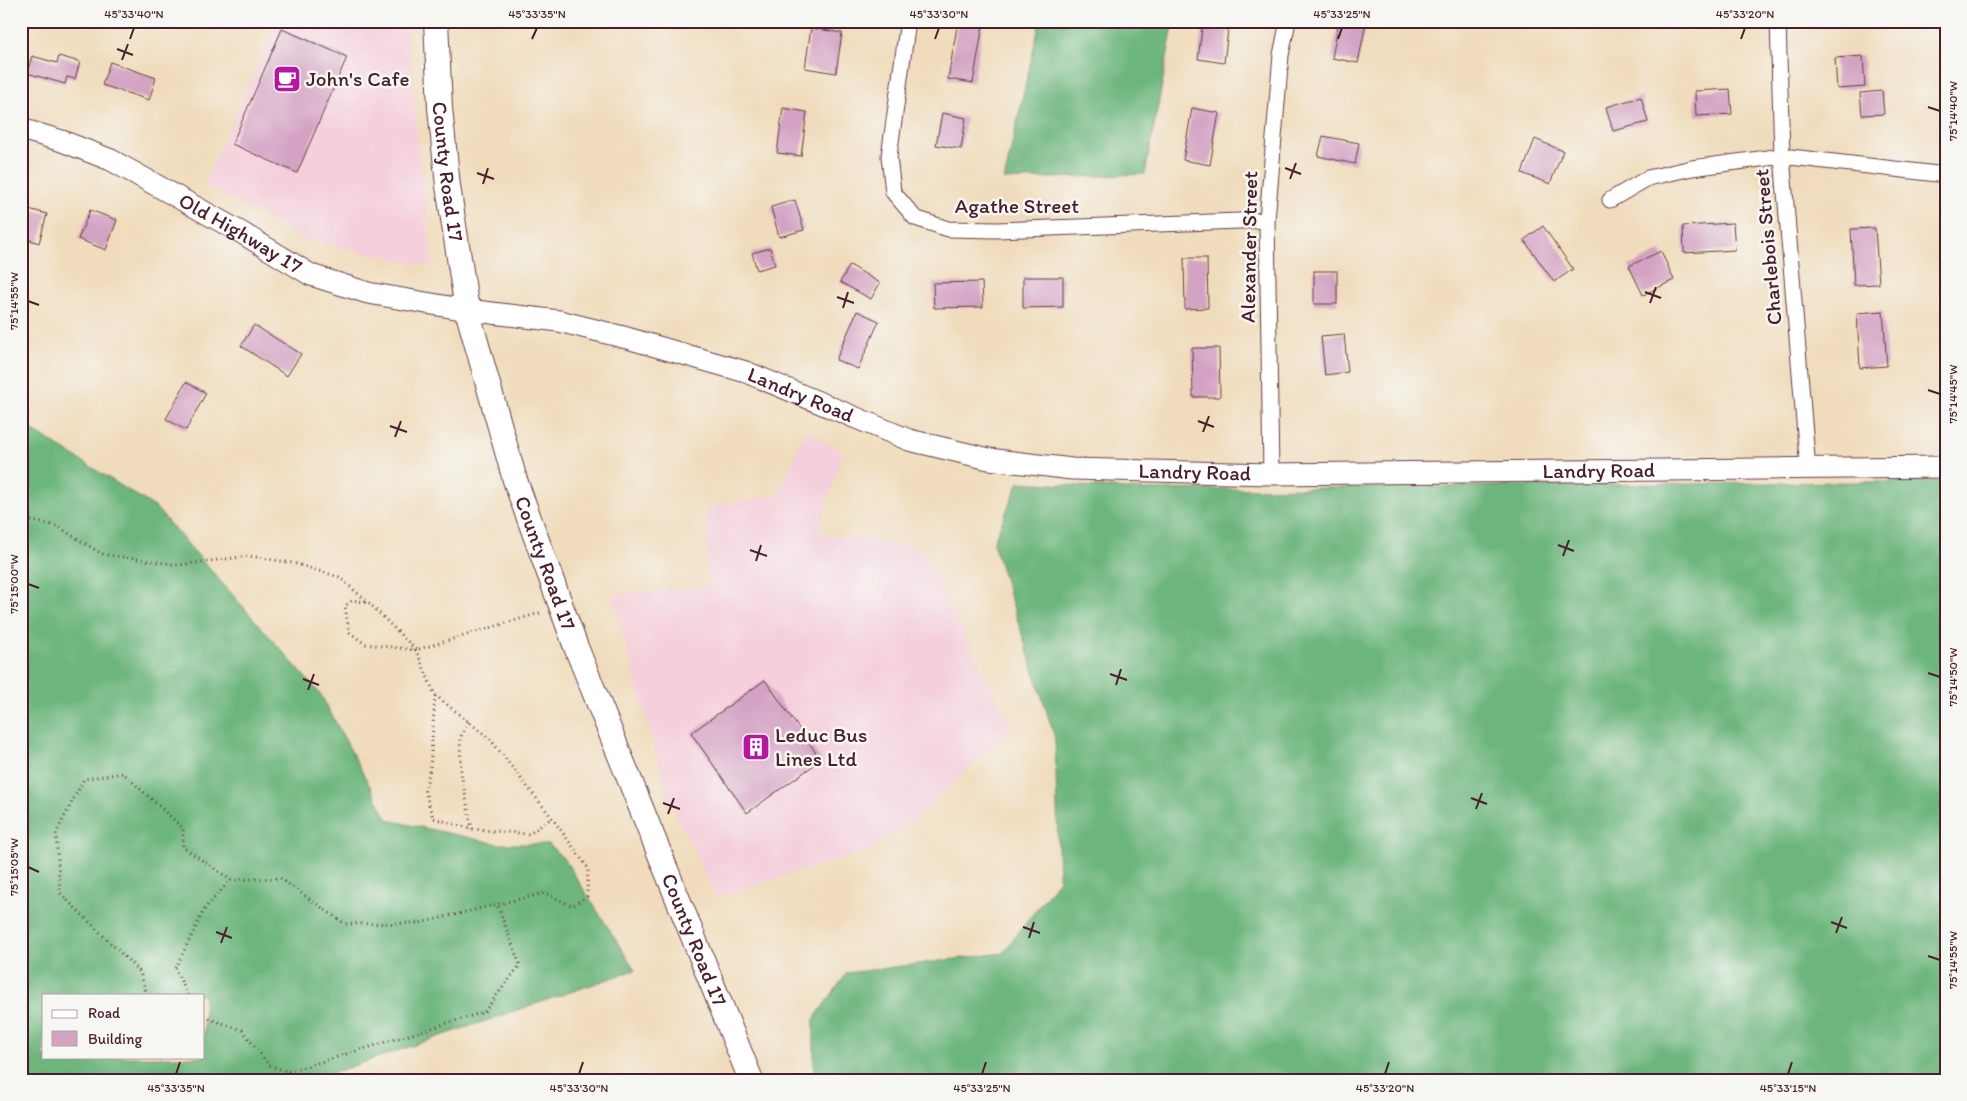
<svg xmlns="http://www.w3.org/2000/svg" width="1967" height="1101" viewBox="0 0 1967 1101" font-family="Itim,sans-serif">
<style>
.built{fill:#f5cfdb}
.forest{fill:#6cb57c;stroke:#5b6a54;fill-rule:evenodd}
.building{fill:#d4a2c3}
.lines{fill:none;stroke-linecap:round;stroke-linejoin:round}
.street-casing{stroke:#633b41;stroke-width:17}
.secondary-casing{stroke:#633b41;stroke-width:23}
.primary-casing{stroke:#633b41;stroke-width:26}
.path{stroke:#633b41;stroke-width:3;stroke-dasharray:1 4;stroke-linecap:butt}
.street{stroke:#fff;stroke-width:15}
.secondary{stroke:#fff;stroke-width:21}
.primary{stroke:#fff;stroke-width:24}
.ticks{fill:none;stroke:#4a1f2b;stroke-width:2}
.labels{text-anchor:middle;stroke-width:5;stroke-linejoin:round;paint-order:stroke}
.poi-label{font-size:21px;fill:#4a1f2b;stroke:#f6f6f2;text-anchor:start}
.street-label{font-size:21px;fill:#4a1f2b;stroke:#f6f6f2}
.neatline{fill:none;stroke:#4a1f2b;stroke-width:2}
.ticks-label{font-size:12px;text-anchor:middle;fill:#4a1f2b}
</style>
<rect width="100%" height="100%" fill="#f6f6f2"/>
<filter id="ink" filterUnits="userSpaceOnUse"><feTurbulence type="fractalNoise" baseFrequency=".02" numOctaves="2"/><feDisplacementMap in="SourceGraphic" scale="10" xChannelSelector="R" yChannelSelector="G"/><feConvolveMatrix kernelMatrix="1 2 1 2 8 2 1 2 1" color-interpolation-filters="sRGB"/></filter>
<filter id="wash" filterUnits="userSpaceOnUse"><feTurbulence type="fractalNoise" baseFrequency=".0096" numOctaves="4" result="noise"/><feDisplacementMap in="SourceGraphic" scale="20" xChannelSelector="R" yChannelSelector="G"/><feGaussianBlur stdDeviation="1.12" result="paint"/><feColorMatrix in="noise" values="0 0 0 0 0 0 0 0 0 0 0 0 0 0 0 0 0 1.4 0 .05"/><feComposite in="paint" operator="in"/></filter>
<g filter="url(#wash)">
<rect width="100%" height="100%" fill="#f0dcbc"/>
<g class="built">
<path d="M277 21H405L433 267 306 240 204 184Z"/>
<path d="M805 431 842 452 818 534 920 548 1012 727 922 813 871 850 716 897 668 797 612 595 708 586 706 506 778 496Z"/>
</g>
<g class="forest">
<path d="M1040 21H1174L1145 174 1004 180Z"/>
<path d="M21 423 155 507 321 695 388 820 498 844H549L565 860 635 970 312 1080H21ZM44 995H204V1057H44Z"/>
<path d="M1946 481V1080H814V1019L847 973 1003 953 1059 880 1055 738 993 543 1019 482 1143 490Z"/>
</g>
<g id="blocks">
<g class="building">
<path d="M958 21 983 25 973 83 948 79Z"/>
<path d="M1203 21H1229L1224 63 1198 59Z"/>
<path d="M1339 21 1366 23 1358 63 1332 58Z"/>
<path d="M811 28 842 33 836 73 805 68Z"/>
<path d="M282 29 347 57 297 173 232 144Z"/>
<path d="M32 56 57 63 59 56 80 62 75 79 67 77 65 84 27 73Z"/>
<path d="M1863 56 1865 87 1837 89 1835 58Z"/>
<path d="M110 62 156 78 149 100 102 85Z"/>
<path d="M1730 89 1732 114 1696 116 1695 91Z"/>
<path d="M1882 91 1884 114 1862 115 1860 93Z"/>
<path d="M1641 97 1648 122 1613 131 1606 107Z"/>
<path d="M783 108 807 112 801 156 777 153Z"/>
<path d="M1192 108 1219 113 1210 165 1183 160Z"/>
<path d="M942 113 966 118 961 149 936 145Z"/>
<path d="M1323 136 1359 143 1355 164 1318 156Z"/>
<path d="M1535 139 1563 151 1550 184 1522 173Z"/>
<path d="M795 200 804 230 779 237 771 207Z"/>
<path d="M21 207 47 214 39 243 21 237Z"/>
<path d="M90 210 117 220 106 250 78 239Z"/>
<path d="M1733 223 1735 250 1684 253 1683 226Z"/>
<path d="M1543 226 1573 269 1554 282 1524 240Z"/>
<path d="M1875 228 1879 284 1854 285 1851 229Z"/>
<path d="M770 248 775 265 757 270 752 253Z"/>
<path d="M1661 251 1674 280 1643 295 1629 266Z"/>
<path d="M1184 258H1207L1208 308 1185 309Z"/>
<path d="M850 265 880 283 871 299 840 282Z"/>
<rect x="1314" y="271" width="23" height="33"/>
<path d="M1023 277H1063V307L1023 308Z"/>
<path d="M982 282 983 307 934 308 933 283Z"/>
<path d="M857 311 879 321 858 369 836 360Z"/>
<path d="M1883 311 1887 366 1860 368 1857 313Z"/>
<path d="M254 325 301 354 287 376 241 346Z"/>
<path d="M1344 334 1348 372 1325 375 1321 336Z"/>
<path d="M1192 348H1219L1220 397H1193Z"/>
<path d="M186 382 206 393 186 430 166 419Z"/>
<path d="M765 680 821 760 747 813 691 733Z"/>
</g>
</g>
</g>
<g filter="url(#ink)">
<use href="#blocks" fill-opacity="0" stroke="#633b41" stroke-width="1"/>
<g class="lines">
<defs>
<g id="street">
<path d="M908 21 889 156 893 192 915 218 948 229 997 230 1267 220"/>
<path d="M1778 21 1782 156 1808 470"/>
<path d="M1610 200 1648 178 1692 168 1782 156 1946 175"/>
<path d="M1271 474 1267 220 1281 55 1288 21"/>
</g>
<g id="secondary">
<path id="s1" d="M21 129 62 141 111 160 242 233 311 275 368 293 467 310 559 321 627 338 746 372 909 440 989 459 1072 469 1271 474 1946 467"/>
</g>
<g id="primary">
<path id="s2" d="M436 21 440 108 448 186 467 310 515 480 576 647 751 1080"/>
</g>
</defs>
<use href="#street" class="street-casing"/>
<use href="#secondary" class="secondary-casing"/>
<use href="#primary" class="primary-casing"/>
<g class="path">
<path d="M21 519 57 526 102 554 178 565 249 556 293 563 339 577 369 603 416 650 543 612"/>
<path d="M435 696 430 768 425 791 433 818 472 829 529 834 552 818"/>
<path d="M469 722 460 738 461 773 472 829"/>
<path d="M147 995 140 972 60 893 56 833 84 779 123 773 183 828V847L231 880 280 878 345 924 420 923 545 893 572 906 587 896 588 868 552 818 490 739 435 695 416 650 365 644 349 632 345 606 353 600 369 603"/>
<path d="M188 995 175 969 205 908 231 880"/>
<path d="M204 1017 242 1030 269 1065 288 1072 484 1012 520 965 497 904"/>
<path d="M288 1072 293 1080"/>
</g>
<use href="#street" class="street"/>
<use href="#secondary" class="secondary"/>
<use href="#primary" class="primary"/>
</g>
</g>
<path class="ticks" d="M130 39 134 28M532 39 537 28M935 39 939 28M1338 39 1342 28M1741 39 1745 28M117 49 133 55M122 60 128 44M1928 107 1940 111M1285 168 1301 174M477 173 494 179M1290 179 1296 163M483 184 488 168M1645 292 1661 298M837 297 854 303M28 301 39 305M1650 303 1656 287M843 308 848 292M1928 390 1940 394M1198 421 1214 427M390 426 407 432M1203 432 1209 416M395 437 401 421M1558 545 1574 551M750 550 767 556M1563 556 1569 540M756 561 761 545M28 584 39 588M1928 673 1940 677M1110 674 1127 680M303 679 319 685M1116 685 1121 669M308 690 314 674M1471 798 1487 804M663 803 680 809M1476 809 1482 793M668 814 674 798M28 867 39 872M1831 922 1847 928M1023 927 1040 933M216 932 232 938M1836 933 1842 917M1029 938 1034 922M221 943 227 927M1928 956 1940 960M176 1074 180 1062M579 1074 583 1062M982 1074 986 1062M1385 1074 1389 1062M1788 1074 1792 1062"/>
<defs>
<symbol id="cafe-square" viewBox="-11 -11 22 22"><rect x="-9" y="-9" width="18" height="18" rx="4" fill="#b5179e" stroke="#f6f6f2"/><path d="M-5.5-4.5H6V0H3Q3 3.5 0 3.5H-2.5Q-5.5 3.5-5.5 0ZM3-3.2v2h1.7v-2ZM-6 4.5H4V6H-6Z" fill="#fff"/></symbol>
<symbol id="building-square" viewBox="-11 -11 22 22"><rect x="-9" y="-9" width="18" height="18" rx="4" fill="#b5179e" stroke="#f6f6f2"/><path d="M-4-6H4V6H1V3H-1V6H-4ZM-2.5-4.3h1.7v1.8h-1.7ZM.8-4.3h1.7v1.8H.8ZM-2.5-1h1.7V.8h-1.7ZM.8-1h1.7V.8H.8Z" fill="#fff"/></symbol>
</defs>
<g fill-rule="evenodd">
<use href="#cafe-square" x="271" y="63" width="32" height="32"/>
<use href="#building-square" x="740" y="731" width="32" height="32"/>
</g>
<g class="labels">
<g class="poi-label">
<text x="306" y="86">John's Cafe</text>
<text x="775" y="742">Leduc Bus<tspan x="775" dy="24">Lines Ltd</tspan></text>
</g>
<g class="street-label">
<text dy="7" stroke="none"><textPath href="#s2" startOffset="151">County Road 17</textPath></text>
<text x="1017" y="213">Agathe Street</text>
<text dy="7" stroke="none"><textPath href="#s1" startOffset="244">Old Highway 17</textPath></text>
<text transform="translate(1249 247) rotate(-89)" y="7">Alexander Street</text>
<text transform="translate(1768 247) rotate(-95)" y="7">Charlebois Street</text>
<text dy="7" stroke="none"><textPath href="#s1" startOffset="832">Landry Road</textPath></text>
<text dy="7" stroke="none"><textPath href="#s1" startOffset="1642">Landry Road</textPath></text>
<text dy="7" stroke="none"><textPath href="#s1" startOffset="1238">Landry Road</textPath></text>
<text dy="7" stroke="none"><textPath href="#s2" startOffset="556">County Road 17</textPath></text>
<text dy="7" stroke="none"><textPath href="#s2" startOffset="961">County Road 17</textPath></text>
</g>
</g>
<rect width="1967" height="1101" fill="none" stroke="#f6f6f2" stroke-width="55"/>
<rect x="42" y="994" width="162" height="65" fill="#f6f6f2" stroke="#b1a0a2"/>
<rect x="52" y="1010" width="25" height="8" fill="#ffffff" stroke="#b1a0a2"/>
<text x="88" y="1018" font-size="15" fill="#4a1f2b">Road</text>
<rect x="52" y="1031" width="25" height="15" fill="#d4a2c3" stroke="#b1a0a2"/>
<text x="88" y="1044" font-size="15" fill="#4a1f2b">Building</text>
<rect x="28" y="28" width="1912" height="1046" class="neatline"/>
<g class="ticks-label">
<text x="134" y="18">45°33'40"N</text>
<text x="537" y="18">45°33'35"N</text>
<text x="939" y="18">45°33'30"N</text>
<text x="1342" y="18">45°33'25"N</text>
<text x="1745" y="18">45°33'20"N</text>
<text transform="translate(1953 111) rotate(-90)" y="4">75°14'40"W</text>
<text transform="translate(14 301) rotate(-90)" y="4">75°14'55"W</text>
<text transform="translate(1953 394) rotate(-90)" y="4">75°14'45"W</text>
<text transform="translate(14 584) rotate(-90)" y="4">75°15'00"W</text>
<text transform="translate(1953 677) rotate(-90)" y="4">75°14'50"W</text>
<text transform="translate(14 867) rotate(-90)" y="4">75°15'05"W</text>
<text transform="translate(1953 960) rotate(-90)" y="4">75°14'55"W</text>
<text x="176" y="1092">45°33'35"N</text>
<text x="579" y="1092">45°33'30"N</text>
<text x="982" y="1092">45°33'25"N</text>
<text x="1385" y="1092">45°33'20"N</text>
<text x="1788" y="1092">45°33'15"N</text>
</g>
</svg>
